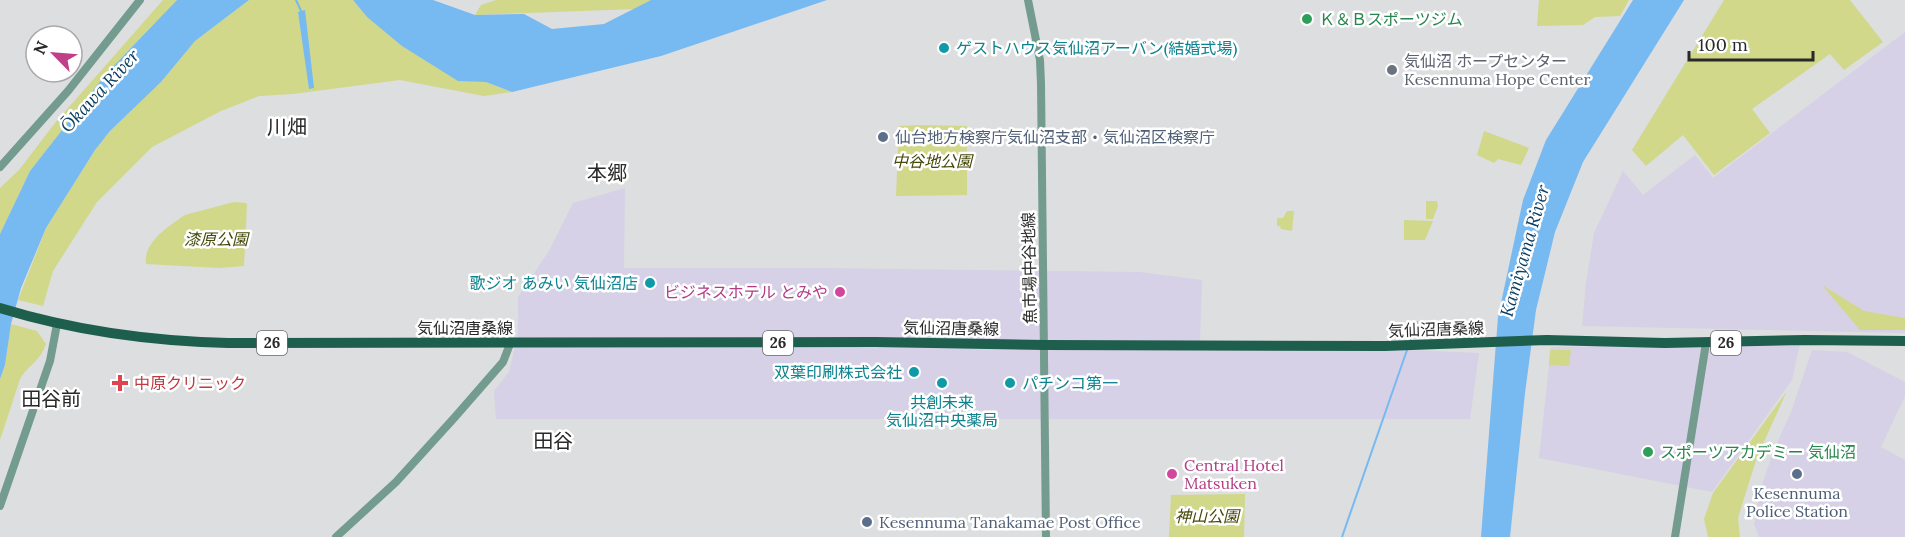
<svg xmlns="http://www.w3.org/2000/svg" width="1905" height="537" viewBox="0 0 1905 537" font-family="Lora,'Noto Sans JP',serif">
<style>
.commercial{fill:#d6d1e6}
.green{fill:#d1d88a}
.water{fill:#77b9f1}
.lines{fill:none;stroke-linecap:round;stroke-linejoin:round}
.stream{stroke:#77b9f1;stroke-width:2}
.minor{stroke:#739b8e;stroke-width:8}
.major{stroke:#1d5e4d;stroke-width:10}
.leisure-dot{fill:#2e9e5b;stroke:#fff;stroke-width:2}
.culture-dot{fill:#0f9aa8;stroke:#fff;stroke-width:2}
.worship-dot{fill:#6b7280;stroke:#fff;stroke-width:2}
.service-dot{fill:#5c6f8a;stroke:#fff;stroke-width:2}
.hotel-dot{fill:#d1479c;stroke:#fff;stroke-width:2}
.health-dot{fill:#e0444e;stroke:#fff;stroke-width:2}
.labels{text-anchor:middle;stroke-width:5;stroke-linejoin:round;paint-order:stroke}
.shield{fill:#fff;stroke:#69696a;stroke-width:1.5}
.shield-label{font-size:15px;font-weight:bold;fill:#29292a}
.leisure-label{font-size:16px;fill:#27864d;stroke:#fff;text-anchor:start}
.culture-label{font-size:16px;fill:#0d838f;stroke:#fff;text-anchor:start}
.worship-label{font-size:16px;fill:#5b616d;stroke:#fff;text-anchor:start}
.service-label{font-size:16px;fill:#4e5e75;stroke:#fff;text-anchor:start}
.park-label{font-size:16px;font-style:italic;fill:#464909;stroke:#fff}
.street-label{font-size:16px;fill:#29292a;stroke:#fff}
.hotel-label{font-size:16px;fill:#b23c85;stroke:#fff;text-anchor:end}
.health-label{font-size:16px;fill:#be3a42;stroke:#fff;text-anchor:start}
.water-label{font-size:18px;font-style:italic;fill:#093e62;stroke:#fff}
.quarter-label{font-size:20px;fill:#29292a;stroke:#fff}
</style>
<rect width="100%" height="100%" fill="#dddedf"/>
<g class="commercial">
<path d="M1905 32V333L1582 326 1586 283 1594 233 1623 171 1643 195 1695 155 1713 178Z"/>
<path d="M625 188 624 268H818L1139 272 1202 280 1200 341 1479 353 1470 419H496L494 391 509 372 518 333V297L549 251 573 203Z"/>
<path d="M1800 344 1792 380 1712 492 1539 458 1551 347Z"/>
<path d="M1812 350 1847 352 1905 382V396L1881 447 1905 460V537H1759L1754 524 1761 487 1774 450 1791 412Z"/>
</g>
<g class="green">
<path d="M163 0H177L106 74 30 171 0 234V188L19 170 55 123Z"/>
<path d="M249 0H353L367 17 407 48 458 80 486 82 512 92 484 96 400 80 293 94 259 96 221 111 152 147 97 202 53 271 43 306 18 300 46 228 95 150 110 131 161 82 195 41Z"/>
<path d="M496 0H651L635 9 475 15 481 5Z"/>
<path d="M1539 0H1629L1620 16 1595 17 1583 25 1537 26Z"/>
<path d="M1724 0H1850L1883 42 1844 70 1830 54 1752 109 1770 133 1714 175 1683 135 1646 166 1632 150Z"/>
<path d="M921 125 967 126V195L896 196 899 126Z"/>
<path d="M1484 131 1529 148 1521 165 1498 159 1494 163 1477 155Z"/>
<path d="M1426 201H1437L1438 206 1433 219H1426Z"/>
<path d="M234 202 246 203 247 205 244 266 219 268 146 264C143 242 169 226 185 215Z"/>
<path d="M1287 211H1294L1292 231 1281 229 1280 226H1277V218H1283Z"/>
<path d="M1404 220 1433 221 1425 240H1404Z"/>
<path d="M1822 285 1864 311 1905 318V330H1860Z"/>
<path d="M11 324 37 331 46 344C39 363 29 364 20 379L0 440V379L5 365Z"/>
<path d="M1550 350H1571L1569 366 1549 365Z"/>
<path d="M1787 391 1757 457 1738 518 1740 537H1708L1704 519 1713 493Z"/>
<path d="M1245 494 1244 537H1169L1171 495Z"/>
</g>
<g class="water">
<path d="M177 0H249L195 41 161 82 110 131 95 150 46 228 21 288 11 324 5 365 0 379V234L30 171 106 74Z"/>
<path d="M353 0H433L475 15 524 14 552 29 604 24 651 0H827L661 56 512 92 486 82 458 81 402 46 367 17Z"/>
<path d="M1633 0H1684L1583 162 1555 232 1536 310 1525 393 1510 537H1481L1498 317 1523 200 1546 140Z"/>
<path d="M305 10 314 88 309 89 298 12Z"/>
</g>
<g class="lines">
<g class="stream">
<path d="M296 0 302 13"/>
<path d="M1410 342 1417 322"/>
<path d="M1342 537 1407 350"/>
</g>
<g class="minor">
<path d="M1028 0 1040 60 1041 84 1046 537"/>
<path d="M0 167 68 91 140 0"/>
<path d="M0 506 50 361 57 324"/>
<path d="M336 537 396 482 455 417 503 362 510 344"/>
<path d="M1675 537 1706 343"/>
</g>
<path class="major" d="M0 308C75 331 150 341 228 343L875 342 1045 345 1385 346 1547 340 1665 343 1805 340 1905 341"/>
</g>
<g class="leisure-dot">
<circle cx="1307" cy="19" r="6"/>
<circle cx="1648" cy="452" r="6"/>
</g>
<g class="culture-dot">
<circle cx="944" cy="48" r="6"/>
<circle cx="650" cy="283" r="6"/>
<circle cx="914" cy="372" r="6"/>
<circle cx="942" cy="383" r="6"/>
<circle cx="1010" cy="383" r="6"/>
</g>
<circle class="worship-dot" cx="1392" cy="70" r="6"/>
<g class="service-dot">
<circle cx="883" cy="137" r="6"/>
<circle cx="1797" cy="474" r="6"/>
<circle cx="867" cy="522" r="6"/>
</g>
<g class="hotel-dot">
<circle cx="840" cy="292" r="6"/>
<circle cx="1172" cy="474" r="6"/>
</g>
<path class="health-dot" d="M117 374h6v6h6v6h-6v6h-6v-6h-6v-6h6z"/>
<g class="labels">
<g class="shield">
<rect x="257" y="331" width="30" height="24" rx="4.5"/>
<rect x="763" y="331" width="30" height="24" rx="4.5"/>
<rect x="1711" y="331" width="30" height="24" rx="4.5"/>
</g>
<g class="shield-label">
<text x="272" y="348">26</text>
<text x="778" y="348">26</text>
<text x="1726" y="348">26</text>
</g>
<g class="leisure-label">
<text x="1319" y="25">Ｋ＆Ｂスポーツジム</text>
<text x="1660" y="458">スポーツアカデミー 気仙沼</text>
</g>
<g class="culture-label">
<text x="956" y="54">ゲストハウス気仙沼アーバン(結婚式場)</text>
<text x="638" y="289" text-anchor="end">歌ジオ あみい 気仙沼店</text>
<text x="902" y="378" text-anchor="end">双葉印刷株式会社</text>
<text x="1022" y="389">パチンコ第一</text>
<text x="942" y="408" text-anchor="middle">共創未来<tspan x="942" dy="18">気仙沼中央薬局</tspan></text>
</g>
<g class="worship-label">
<text x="1404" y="67">気仙沼 ホープセンター<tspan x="1404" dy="18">Kesennuma Hope Center</tspan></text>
</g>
<g class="service-label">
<text x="895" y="143">仙台地方検察庁気仙沼支部・気仙沼区検察庁</text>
<text x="1797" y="499" text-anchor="middle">Kesennuma<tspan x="1797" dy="18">Police Station</tspan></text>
<text x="879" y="528">Kesennuma Tanakamae Post Office</text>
</g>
<g class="park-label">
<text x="932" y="167">中谷地公園</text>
<text x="216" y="245">漆原公園</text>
<text x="1207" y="522">神山公園</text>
</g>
<g class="street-label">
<text transform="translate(1029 268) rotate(-91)" y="6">魚市場中谷地線</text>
<text x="465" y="334">気仙沼唐桑線</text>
<text transform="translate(951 328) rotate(1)" y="6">気仙沼唐桑線</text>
<text transform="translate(1436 329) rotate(-2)" y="6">気仙沼唐桑線</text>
</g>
<g class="hotel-label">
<text x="828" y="298">ビジネスホテル とみや</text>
<text x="1184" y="471" text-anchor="start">Central Hotel<tspan x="1184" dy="18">Matsuken</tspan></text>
</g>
<g class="health-label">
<text x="134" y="389">中原クリニック</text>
</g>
<g class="water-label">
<text transform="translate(100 91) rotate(-47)" y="6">Ōkawa River</text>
<text transform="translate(1525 251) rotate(-74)" y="6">Kamiyama River</text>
</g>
<g class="quarter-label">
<text x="287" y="134">川畑</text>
<text x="607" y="180">本郷</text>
<text x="51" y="406">田谷前</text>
<text x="553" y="448">田谷</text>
</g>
</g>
<g transform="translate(54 54) rotate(295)"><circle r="28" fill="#ffffff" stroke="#a9a9aa" stroke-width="1.5"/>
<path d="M0-4.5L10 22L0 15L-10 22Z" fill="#c03f88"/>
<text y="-9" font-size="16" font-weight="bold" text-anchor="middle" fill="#29292a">N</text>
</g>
<path d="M1689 51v9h124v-9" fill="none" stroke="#29292a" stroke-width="3"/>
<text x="1698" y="51" font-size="18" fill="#29292a" stroke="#ffffff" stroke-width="4.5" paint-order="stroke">100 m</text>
</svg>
